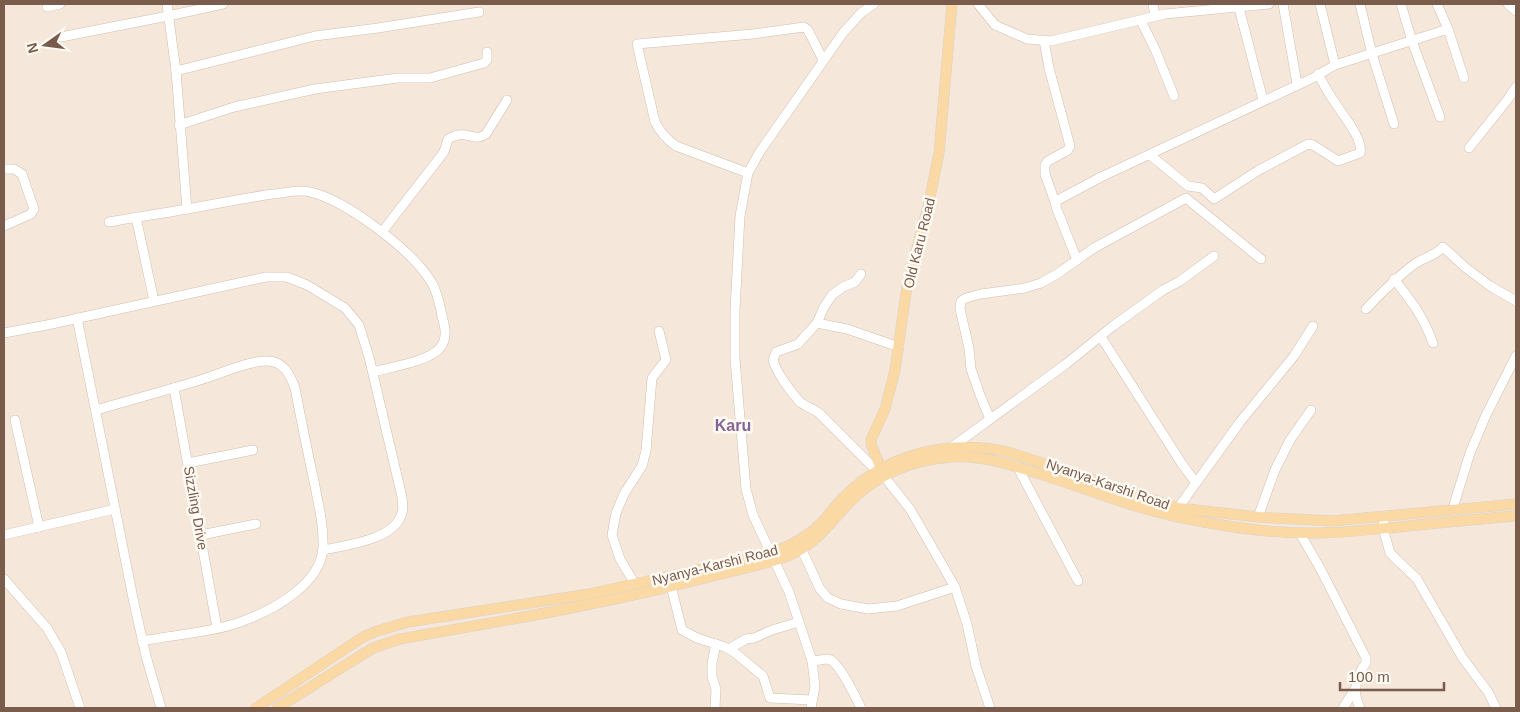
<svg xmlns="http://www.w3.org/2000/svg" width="1520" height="712" viewBox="0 0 1520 712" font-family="Helvetica,sans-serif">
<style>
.residential{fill:#f5e8da}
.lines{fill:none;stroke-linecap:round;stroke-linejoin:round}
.minor-casing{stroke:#d1beb0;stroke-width:10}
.major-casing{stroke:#dad1cd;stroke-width:11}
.minor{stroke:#fff;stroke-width:9}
.major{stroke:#fbd9a5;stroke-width:10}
.labels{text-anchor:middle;stroke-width:5;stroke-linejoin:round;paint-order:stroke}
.street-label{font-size:14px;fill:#7a5c4d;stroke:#fffaf3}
.quarter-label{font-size:16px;font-weight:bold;fill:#846695;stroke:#fffaf3}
</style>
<rect width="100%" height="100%" fill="#fdf6ec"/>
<rect class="residential" x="4" y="4" width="1512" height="704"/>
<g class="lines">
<defs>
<g id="minor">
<path d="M167 4 176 71 187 209"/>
<path d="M978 4 995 25 1027 39 1051 41 1165 14 1269 4"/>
<path d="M1153 4 1155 16"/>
<path d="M1283 4 1297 84"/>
<path d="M1320 4 1335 65"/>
<path d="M1360 4 1372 54 1394 124"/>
<path d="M1401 4 1412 41 1440 117"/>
<path d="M1437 4 1448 29 1464 78"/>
<path d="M1508 4 1516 11"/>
<path d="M47 7 60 4"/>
<path d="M1239 8 1263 100"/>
<path d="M1141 21 1155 49 1174 96"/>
<path d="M61 37 168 16 223 4"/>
<path d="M1044 41 1049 68 1070 146 1068 150 1048 161 1045 165V174L1055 202"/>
<path d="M176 71 315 36 378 28 479 12"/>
<path d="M179 125 234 107 315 89 398 78H430L484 63 487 60V52"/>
<path d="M1469 148 1508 99 1516 87"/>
<path d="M1150 155 1188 186 1202 188 1214 199 1259 170 1308 144 1313 145 1338 161 1360 153C1364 139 1341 113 1334 101 1328 93 1323 83 1318 74"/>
<path d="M4 169H14L22 174 34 209 31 214 4 226"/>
<path d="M748 173 676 146C666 139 660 132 655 122L637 44 753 34 804 27 808 30 823 60"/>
<path d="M136 217 154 301"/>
<path d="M109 222C135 217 161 214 187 209 216 204 244 198 273 194 285 193 298 189 310 192 346 200 411 250 430 280 437 290 440 305 442 316 445 327 448 338 440 348 428 362 390 367 373 372"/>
<path d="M382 232 444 152 448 139C453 136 459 134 465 135 473 136 478 140 486 134L507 100"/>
<path d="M1077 260 1056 207V201L1101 177 1313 78 1335 65 1448 29"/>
<path d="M861 274 855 282 843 287 832 295 824 307 817 323 798 344 776 352 773 360C776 372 791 392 799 401 805 407 813 408 819 413L877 471"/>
<path d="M1394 279C1412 302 1423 316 1433 343"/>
<path d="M1366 309C1382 292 1397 277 1416 263 1426 257 1436 255 1443 247L1466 268 1490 286 1516 301"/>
<path d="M77 318 134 603 146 656 161 708"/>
<path d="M817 323 847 329 899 347"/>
<path d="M4 333 47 325 266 277H287L307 285 345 308 359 325 369 357 402 497C402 502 404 509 402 513 395 540 346 545 323 550"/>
<path d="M1101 337 1182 464 1196 483"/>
<path d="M174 388 217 628"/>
<path d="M96 410C130 400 165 391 200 380 217 375 250 360 267 361 283 361 290 374 295 388 301 419 307 450 314 481 318 503 324 525 323 548 321 584 273 610 243 621 215 632 173 635 142 641"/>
<path d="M990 419 980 395 971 369 969 348 960 309 961 301 966 298 981 294 1025 288 1041 283 1057 274 1094 248 1186 198 1261 259"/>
<path d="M15 420 39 527"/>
<path d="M952 447 1066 364 1113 326 1163 290 1180 281 1214 256"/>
<path d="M188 463 253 450"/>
<path d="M1017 466 1078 581"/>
<path d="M883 475 910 509 955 587 967 624 976 666 990 708"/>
<path d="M1178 508 1240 422 1294 356 1313 326"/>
<path d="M1452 511 1470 453 1486 415 1516 356"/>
<path d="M1258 517 1275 470 1290 440 1311 410"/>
<path d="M1384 521 1383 528 1390 553 1417 579 1462 657 1488 692 1496 708"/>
<path d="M1299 532 1320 568 1366 658V663C1356 676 1352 692 1360 708"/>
<path d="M4 535 115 509"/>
<path d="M201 535 256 524"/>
<path d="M802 550 820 589 828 598 841 604 868 609 897 606 955 587"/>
<path d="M4 579 47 628 61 652 80 708"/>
<path d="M635 584 620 559 612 535 616 513 624 494 642 466 646 451 652 378 666 360 659 331"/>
<path d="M671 586 682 630 697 638 725 647 734 652 763 676 770 698 812 700"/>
<path d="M729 649 746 639 754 638 772 630 799 622"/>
<path d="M812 661C817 661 823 659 828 659 839 661 856 698 861 708"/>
<path d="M715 708 716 689 712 677V663L716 644"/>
<path d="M811 708 815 686 812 661 789 592 753 515 746 489 735 359V310L740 216 748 173 759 153 843 33 861 13 874 4"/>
<path d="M1343 708 1355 689"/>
</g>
<g id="major">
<path d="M883 474 871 444V440L885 409 895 370 907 286 928 207 939 153 952 4"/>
<path d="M256 708 363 637 377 631 408 622 589 594 761 556C786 549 808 538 826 518 832 510 838 502 846 495 889 453 950 439 1008 452L1178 508 1258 517 1332 521 1516 504"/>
<path d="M277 708 373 648 400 639C502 621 605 604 705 578 732 571 759 566 785 557 813 547 828 526 847 505 875 475 910 460 951 457 981 455 1008 464 1037 473 1085 488 1133 508 1183 518 1227 527 1272 534 1317 533 1344 533 1372 529 1399 527 1438 523 1477 519 1516 516"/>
</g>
</defs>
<use href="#minor" class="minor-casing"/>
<use href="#major" class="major-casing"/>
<use href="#minor" class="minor"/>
<use href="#major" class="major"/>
</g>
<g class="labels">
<g class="street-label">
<text transform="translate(919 243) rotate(-76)" y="5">Old Karu Road</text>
<text transform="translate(1108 484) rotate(19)" y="5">Nyanya-Karshi Road</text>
<text transform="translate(196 508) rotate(80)" y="5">Sizzling Drive</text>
<text transform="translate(715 565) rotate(-14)" y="5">Nyanya-Karshi Road</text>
</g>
<g class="quarter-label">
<text x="733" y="431">Karu</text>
</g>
</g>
<rect width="1520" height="712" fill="none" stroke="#7a5c4d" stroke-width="10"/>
<g transform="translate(45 45) rotate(256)" stroke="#fffaf3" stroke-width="4" paint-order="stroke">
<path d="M0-4L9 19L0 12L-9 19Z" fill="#7a5c4d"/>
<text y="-8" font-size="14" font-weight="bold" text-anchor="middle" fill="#7a5c4d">N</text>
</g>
<path d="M1340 682v8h104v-8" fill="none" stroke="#7a5c4d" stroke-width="2.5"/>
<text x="1348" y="682" font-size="15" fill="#7a5c4d" stroke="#fffaf3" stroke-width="4" paint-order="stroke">100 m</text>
</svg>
